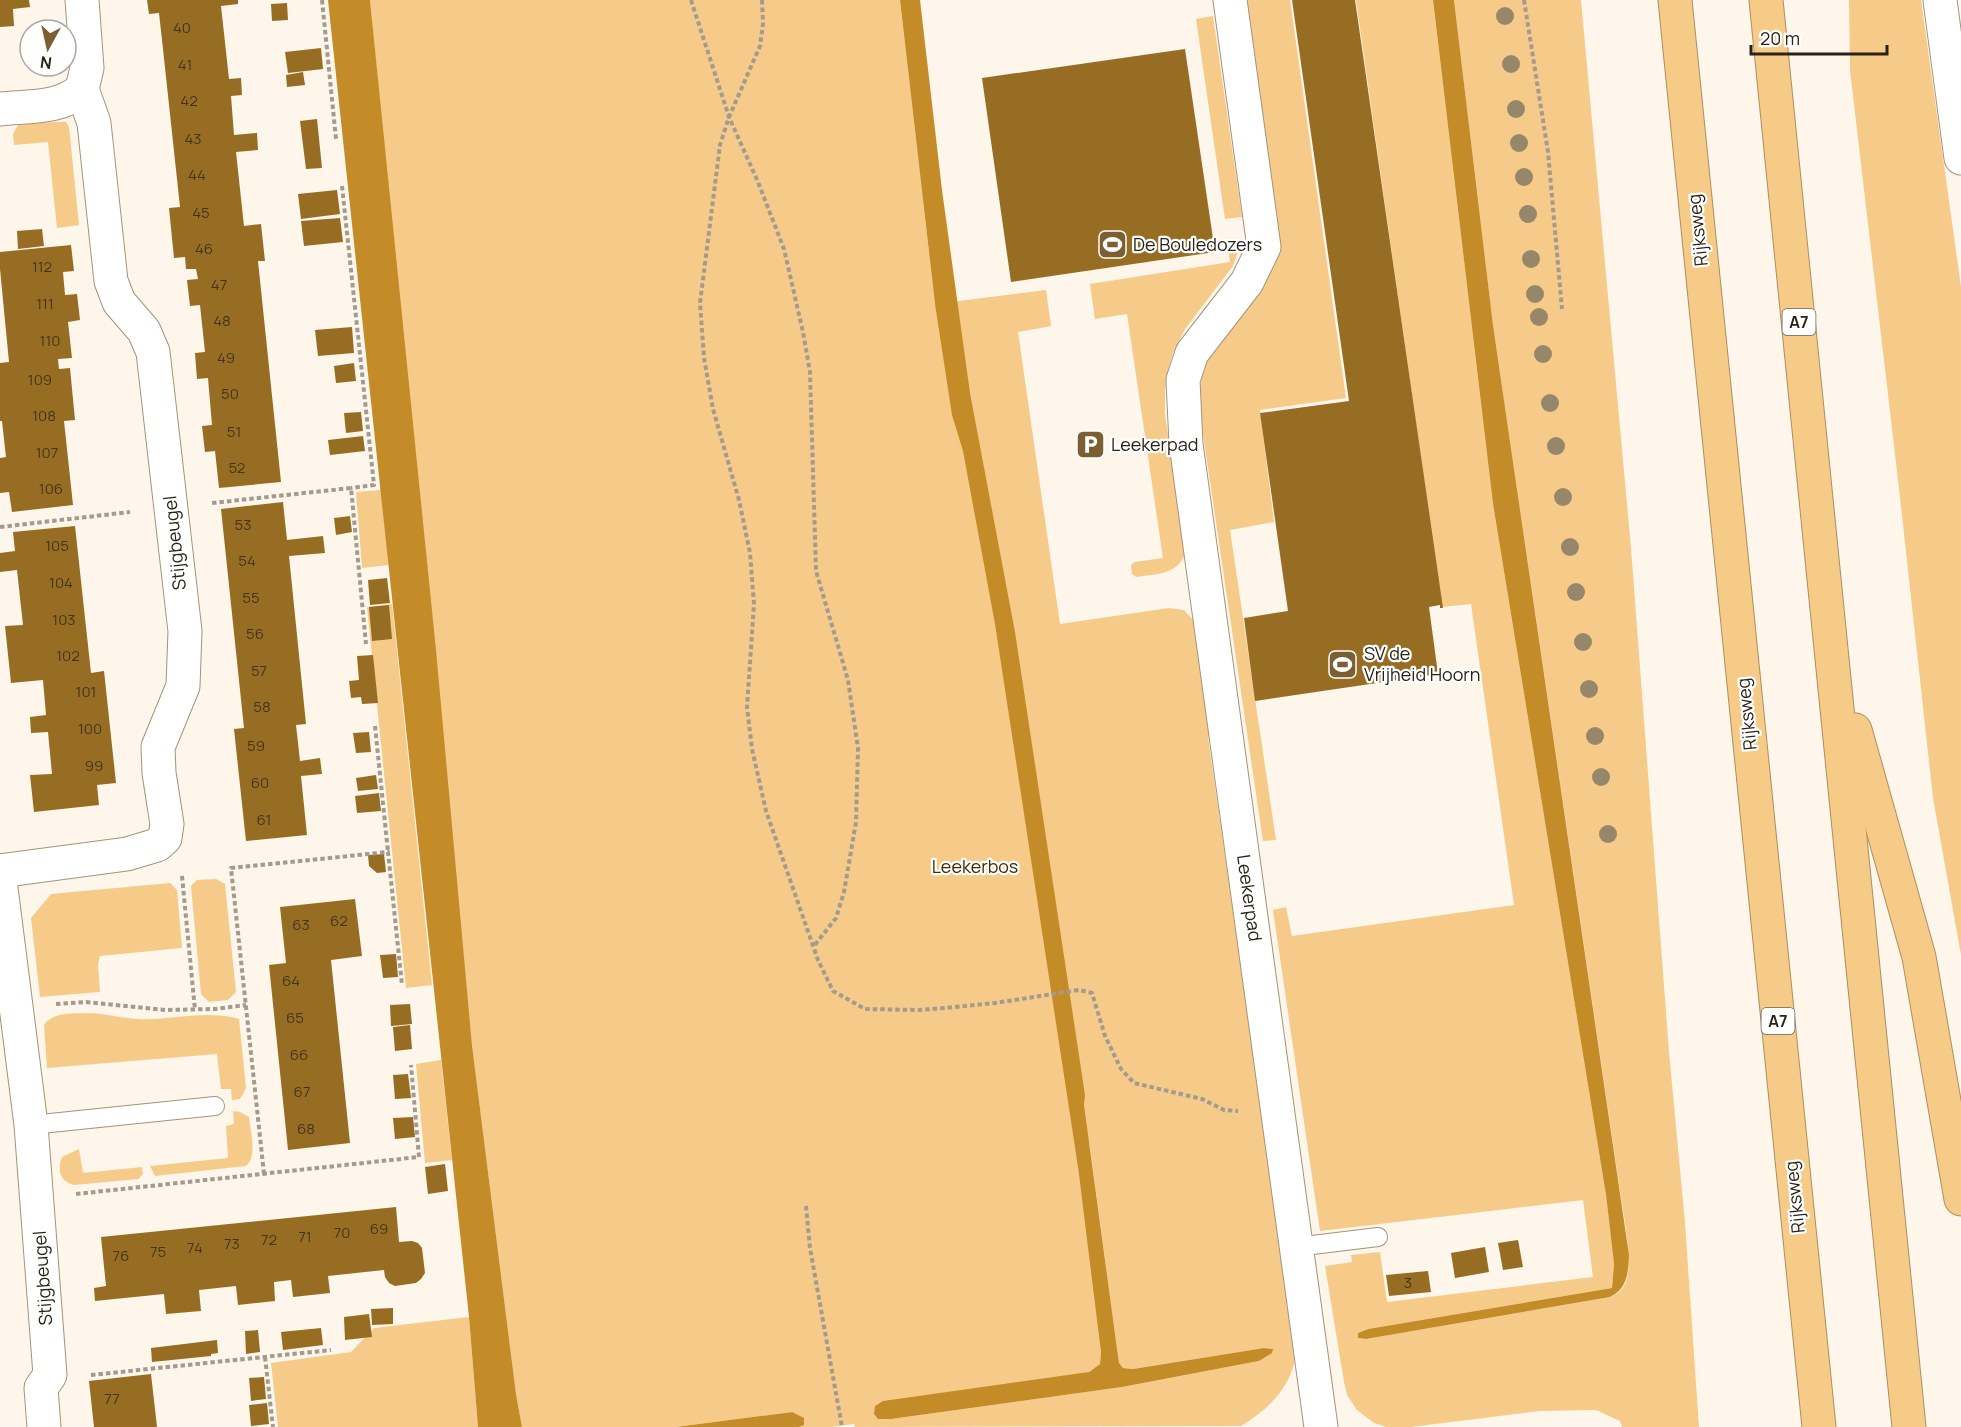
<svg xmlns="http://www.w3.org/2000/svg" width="1961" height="1427" viewBox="0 0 1961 1427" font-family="Manrope,sans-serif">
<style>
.green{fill:#f6cb89;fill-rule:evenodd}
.water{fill:#c48c28}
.building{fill:#976d23}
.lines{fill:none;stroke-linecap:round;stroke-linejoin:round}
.lane-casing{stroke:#a59377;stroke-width:20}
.street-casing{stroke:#a59377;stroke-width:35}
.highway-casing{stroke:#ae8f60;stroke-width:35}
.path{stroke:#a29b8f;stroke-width:4;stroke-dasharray:4.5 3;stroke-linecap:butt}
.lane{stroke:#fff;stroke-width:18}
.street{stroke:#fff;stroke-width:33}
.highway{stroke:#f6ca87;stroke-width:33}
.tree{fill:#97876a}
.labels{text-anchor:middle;stroke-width:4.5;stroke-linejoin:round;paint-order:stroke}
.number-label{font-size:15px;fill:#44351a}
.shield{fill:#fff;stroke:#69645d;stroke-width:1.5}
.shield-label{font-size:16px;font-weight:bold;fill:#292217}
.street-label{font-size:18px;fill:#292217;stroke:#fff}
.poi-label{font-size:18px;fill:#292217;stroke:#fff;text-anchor:start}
.park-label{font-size:18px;fill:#422c02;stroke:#fff}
</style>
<rect width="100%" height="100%" fill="#fef6ea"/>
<g class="green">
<path d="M370 0H900L935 304 1046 290 1051 326 1018 332 1060 624 1169 608 1184 610 1195 622 1211 737H1208L1296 1353C1292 1387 1269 1409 1241 1426L855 1427 854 1424 831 1427H800L792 1412 676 1427H522L516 1394 472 1045ZM1089 1140 1119 1363 1123 1368 1133 1369 1264 1348 1273 1349 1259 1361 1122 1387 891 1419 1089 1372 1100 1364 1101 1352 1097 1311 1078 1167Z"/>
<path d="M1246 0H1290L1346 398 1260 410 1274 522 1230 530 1276 840 1263 841 1199 407 1200 387 1204 367 1212 352 1250 300Z"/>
<path d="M1356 0H1433L1493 504 1606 1195 1614 1264 1612 1288 1368 1329 1358 1333V1338L1366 1339 1610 1297C1615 1295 1621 1291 1624 1286 1635 1268 1623 1213 1620 1191L1493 325 1454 0H1581L1631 548 1669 1052 1685 1223 1699 1427H1622L1620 1421 1596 1410 1539 1411 1411 1427H1386L1374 1423 1357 1410 1347 1395 1344 1382 1325 1266 1352 1262 1351 1255 1380 1252 1387 1302 1593 1277 1583 1200 1320 1231 1273 910 1286 907 1292 936 1514 905 1471 604 1442 607Z"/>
<path d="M1849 0H1921L1961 287V955L1933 798 1900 497 1850 70Z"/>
<path d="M1213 16 1242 217 1225 219 1196 19Z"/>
<path d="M54 122H66L69 127 79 225 57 228 48 142 14 145 13 134 18 125Z"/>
<path d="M1241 244 1233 266 1185 329 1173 353 1169 366 1165 390V414L1185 554C1177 575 1156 574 1136 577L1132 574 1131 565 1135 562 1163 558 1127 314 1095 319 1090 284 1230 262 1228 247Z"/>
<path d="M381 490 389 565 362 568 356 492Z"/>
<path d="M392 604 432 985 406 988 367 607Z"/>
<path d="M216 879 225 884 236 992 228 1000 209 1002 201 994 191 886 197 880Z"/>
<path d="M170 883 177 890 182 948 100 956 98 964 100 992 40 997 31 918 51 894Z"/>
<path d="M86 1013C103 1013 120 1018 137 1019 170 1021 206 1009 239 1019L246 1088 240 1099 232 1100 231 1089H221L217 1054 47 1068 44 1025C53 1012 71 1014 86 1013Z"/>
<path d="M441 1060 452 1160 425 1163 416 1064Z"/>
<path d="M233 1111 240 1112 249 1117C250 1130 258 1157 246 1166L155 1176 150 1166 228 1158 226 1126 234 1124Z"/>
<path d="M79 1149 83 1173 142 1167 143 1174 138 1179 74 1185C60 1181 57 1171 62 1157Z"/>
<path d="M469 1317 478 1427H278L271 1363 351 1352 374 1328Z"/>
</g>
<g class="water">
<path d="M328 0H370L436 650 472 1045 516 1394 522 1427H478L469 1317Z"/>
<path d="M900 0H920L942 190 970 393 1015 632 1085 1095 1084 1105 1119 1363 1123 1368 1133 1369 1264 1348 1273 1349 1272 1353 1259 1361 1122 1387 891 1419H878L874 1414 875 1406 883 1401 1089 1372 1100 1364 1101 1352 1078 1167 995 624 963 451 952 415 935 304Z"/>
<path d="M1433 0H1454L1493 325 1629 1255C1628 1273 1628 1288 1610 1297L1366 1339 1358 1338V1333L1368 1329 1612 1288 1614 1264 1606 1195 1493 504Z"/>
<path d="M792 1412 804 1418V1425L799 1427H676Z"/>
</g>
<g class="building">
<path d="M0 0H29L30 7 13 9 14 26 0 27Z"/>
<path d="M147 0H238V4L221 6 229 79 241 78 242 95 231 96 234 135 257 133 258 150 236 152 244 226 261 224 265 261H258L281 482 219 488 215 451 205 452 202 426 212 425 208 378 197 379 195 353 205 352 200 305 190 306 187 280 198 279 196 269H186L185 257 174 258 169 208 180 207 163 49 159 13 149 14Z"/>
<path d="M1292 0H1355L1443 608H1440V605L1429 607 1438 674 1255 701 1244 618 1288 611 1260 413 1349 401Z"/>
<path d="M287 3 288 20 272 21 271 4Z"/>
<path d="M321 48 323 69 288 73 285 52Z"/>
<path d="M1185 49 1215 252 1011 282 982 78Z"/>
<path d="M303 72 305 85 287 87 286 75Z"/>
<path d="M317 119 322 168 306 169 300 121Z"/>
<path d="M337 190 340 214 301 219 298 194Z"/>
<path d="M340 218 343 242 304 246 301 221Z"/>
<path d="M42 229 44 246 18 249 17 231Z"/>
<path d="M71 245 74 271 63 272 65 295 77 294 80 320 68 322 72 358 58 359 59 369 70 368 75 420 64 421 73 505 12 512 9 492 0 493V458L6 457 2 421H0V363L9 362 0 269V252Z"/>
<path d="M352 327 354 353 318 356 315 330Z"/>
<path d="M354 363 356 381 336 383 334 366Z"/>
<path d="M361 412 363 431 346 433 344 413Z"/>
<path d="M363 436 365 451 330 455 328 440Z"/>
<path d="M283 502 287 540 323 536 325 553 289 556 306 724 296 725 300 761 320 758 322 774 301 776 307 835 246 841 234 729 244 728 221 509Z"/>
<path d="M350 516 352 532 336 535 334 518Z"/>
<path d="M75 526 91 673 104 671 116 783 97 785 99 805 34 812 30 775 52 774 48 732 31 733 30 717 46 715 43 680 11 683 5 626 23 625 17 570 0 572V553L15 551 13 532Z"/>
<path d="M387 578 390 603 370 605 368 580Z"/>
<path d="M389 605 392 639 372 641 369 607Z"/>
<path d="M373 655 378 703 362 704 361 697 351 698 349 681 359 680 357 656Z"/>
<path d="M369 732 371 752 356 753 353 733Z"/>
<path d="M376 775 378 789 358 791 356 778Z"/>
<path d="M379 793 381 811 357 813 355 796Z"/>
<path d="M384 854 386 872 377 873 369 866 368 855Z"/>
<path d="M355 899 362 956 331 960 350 1143 288 1150 269 965 286 963 280 907Z"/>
<path d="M396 954 398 977 383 978 380 955Z"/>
<path d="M410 1004 412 1024 391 1026 390 1005Z"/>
<path d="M410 1025 412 1049 395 1051 393 1027Z"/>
<path d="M408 1074 411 1098 395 1099 393 1075Z"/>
<path d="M413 1117 415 1137 395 1139 393 1118Z"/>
<path d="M445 1164 448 1191 428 1194 425 1167Z"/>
<path d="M396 1207 399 1242 412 1241 418 1243 422 1248 425 1273 421 1279 416 1283 395 1286 389 1283 385 1277 384 1270 328 1276 330 1293 293 1297 291 1280 274 1282 275 1301 238 1305 236 1286 199 1290 201 1311 166 1314 164 1294 95 1301 94 1288 106 1286 101 1237Z"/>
<path d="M1518 1240 1523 1267 1503 1270 1498 1243Z"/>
<path d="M1485 1247 1489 1272 1455 1278 1451 1253Z"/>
<path d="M1428 1271 1431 1292 1389 1296 1386 1275Z"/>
<path d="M393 1308V1324L372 1325 371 1309Z"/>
<path d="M369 1314 372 1337 345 1340 344 1317Z"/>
<path d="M321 1328 323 1345 283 1350 281 1332Z"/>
<path d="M258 1330 260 1352 246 1354 245 1331Z"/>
<path d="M217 1340 218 1353 211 1354V1356L152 1362 151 1348Z"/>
<path d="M151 1374 157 1427H94L89 1381Z"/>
<path d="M264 1377 266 1399 251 1401 249 1378Z"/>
<path d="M267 1403 269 1424 251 1426 249 1405Z"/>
</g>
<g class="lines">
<defs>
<g id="lane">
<path d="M31 1125 215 1106"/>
<path d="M1296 1247 1378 1237"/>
</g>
<g id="street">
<path d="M1230 0 1264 247 1247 282 1192 353 1183 380 1186 444 1321 1427"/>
<path d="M1940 0 1961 158"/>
<path d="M0 109C28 106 61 109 82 89"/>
<path d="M0 871 127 854 157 845 165 838 167 824 159 773 158 747 183 686 185 631 153 352 144 331 119 302 111 281 94 123 82 89 87 68 82 0"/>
<path d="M0 880 31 1125 50 1375 41 1388 44 1427"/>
</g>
<g id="highway">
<path d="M1675 0 1819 1427"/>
<path d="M1766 0 1909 1427"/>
<path d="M1855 730 1919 957 1961 1199"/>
</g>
</defs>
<use href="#lane" class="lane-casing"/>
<use href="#street" class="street-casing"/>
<use href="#highway" class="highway-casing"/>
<g class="path">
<path d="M322 0 336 139"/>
<path d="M691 0 729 117 758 182 784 249 803 332 810 372 816 571 848 680 858 748 856 822 844 892 836 918 814 946"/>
<path d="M762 0 763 24 760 46 729 117 720 145 700 303 704 358 713 409 739 500 750 553 754 604 747 707 752 749 766 811 818 960 833 991 865 1009 918 1010 945 1008 995 1003 1079 990 1092 993 1105 1036 1121 1069 1134 1083 1202 1099 1224 1110 1238 1111"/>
<path d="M1524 0 1548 152 1562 309"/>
<path d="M342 186 374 485 351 488"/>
<path d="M212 503 351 488 366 644"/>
<path d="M0 527 130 512"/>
<path d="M375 726 388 852"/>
<path d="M182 876 195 1010"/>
<path d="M56 1004 86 1002 165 1010 215 1009 246 1005"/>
<path d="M264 1174 231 868 388 852 402 985"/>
<path d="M76 1194 419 1157 411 1065"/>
<path d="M806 1206 810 1248 842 1427"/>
<path d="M265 1357 273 1427"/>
<path d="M91 1375 331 1350"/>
</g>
<use href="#lane" class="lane"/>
<use href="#street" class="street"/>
<use href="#highway" class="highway"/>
</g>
<g class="tree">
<circle cx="1505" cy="16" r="9"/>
<circle cx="1511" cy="64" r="9"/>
<circle cx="1516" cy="109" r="9"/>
<circle cx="1519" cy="143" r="9"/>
<circle cx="1524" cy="177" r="9"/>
<circle cx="1528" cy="214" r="9"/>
<circle cx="1531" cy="259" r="9"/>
<circle cx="1535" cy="294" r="9"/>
<circle cx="1539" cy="317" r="9"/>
<circle cx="1543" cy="354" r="9"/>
<circle cx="1550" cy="403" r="9"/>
<circle cx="1556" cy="446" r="9"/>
<circle cx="1563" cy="497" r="9"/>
<circle cx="1570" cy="547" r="9"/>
<circle cx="1576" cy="592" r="9"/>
<circle cx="1583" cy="642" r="9"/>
<circle cx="1589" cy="689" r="9"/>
<circle cx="1595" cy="736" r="9"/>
<circle cx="1601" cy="777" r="9"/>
<circle cx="1608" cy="834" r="9"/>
</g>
<defs>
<symbol id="stadium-square" viewBox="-11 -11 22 22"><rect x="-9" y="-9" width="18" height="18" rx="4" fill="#7b5f32" stroke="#fff"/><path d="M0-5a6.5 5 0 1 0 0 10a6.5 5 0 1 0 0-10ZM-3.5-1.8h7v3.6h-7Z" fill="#fff"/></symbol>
<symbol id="parking-square" viewBox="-11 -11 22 22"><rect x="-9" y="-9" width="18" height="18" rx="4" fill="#7b5f32" stroke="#fff"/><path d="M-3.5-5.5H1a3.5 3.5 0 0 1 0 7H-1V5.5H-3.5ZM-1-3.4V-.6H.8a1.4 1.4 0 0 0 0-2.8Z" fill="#fff"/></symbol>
</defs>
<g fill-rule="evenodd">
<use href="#stadium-square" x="1096" y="228" width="33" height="33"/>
<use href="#parking-square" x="1074" y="428" width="33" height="33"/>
<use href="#stadium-square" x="1326" y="648" width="33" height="33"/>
</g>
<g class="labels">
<g class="number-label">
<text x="182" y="33">40</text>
<text x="185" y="70">41</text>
<text x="189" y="106">42</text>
<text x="193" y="144">43</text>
<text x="197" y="180">44</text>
<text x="201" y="218">45</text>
<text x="204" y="254">46</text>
<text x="42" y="272">112</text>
<text x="219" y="290">47</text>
<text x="45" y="309">111</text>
<text x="222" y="326">48</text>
<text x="50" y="346">110</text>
<text x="226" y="363">49</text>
<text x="40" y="385">109</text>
<text x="230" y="399">50</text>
<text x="44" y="421">108</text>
<text x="234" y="437">51</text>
<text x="47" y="458">107</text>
<text x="237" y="473">52</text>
<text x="51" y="494">106</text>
<text x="243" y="530">53</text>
<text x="57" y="551">105</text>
<text x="247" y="566">54</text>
<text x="61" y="588">104</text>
<text x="251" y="603">55</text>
<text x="64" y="625">103</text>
<text x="255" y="639">56</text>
<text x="68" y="661">102</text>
<text x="259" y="676">57</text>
<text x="86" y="697">101</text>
<text x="262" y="712">58</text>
<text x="90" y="734">100</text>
<text x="256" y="751">59</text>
<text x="94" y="771">99</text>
<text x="260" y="788">60</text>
<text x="264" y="825">61</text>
<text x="339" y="926">62</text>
<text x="301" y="930">63</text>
<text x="291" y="986">64</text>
<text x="295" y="1023">65</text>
<text x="299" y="1060">66</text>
<text x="302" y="1097">67</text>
<text x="306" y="1134">68</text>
<text x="379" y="1234">69</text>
<text x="342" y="1238">70</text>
<text x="305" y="1242">71</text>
<text x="269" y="1245">72</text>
<text x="232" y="1249">73</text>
<text x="195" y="1253">74</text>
<text x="158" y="1257">75</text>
<text x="121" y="1261">76</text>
<text x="1408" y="1288">3</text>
<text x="112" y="1404">77</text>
</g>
<g class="shield">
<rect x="1782.5" y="309" width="33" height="26" rx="4.5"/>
<rect x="1761.5" y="1008" width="33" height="26" rx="4.5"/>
</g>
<g class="shield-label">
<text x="1799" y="328">A7</text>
<text x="1778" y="1027">A7</text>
</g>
<g class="street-label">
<text transform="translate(1698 230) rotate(-96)" y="6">Rijksweg</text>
<text transform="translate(175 543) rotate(-96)" y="6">Stijgbeugel</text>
<text transform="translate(1747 714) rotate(-96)" y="6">Rijksweg</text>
<text transform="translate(1249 898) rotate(82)" y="6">Leekerpad</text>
<text transform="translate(1795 1197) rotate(-96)" y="6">Rijksweg</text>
<text transform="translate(43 1278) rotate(-94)" y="6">Stijgbeugel</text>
</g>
<g class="poi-label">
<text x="1133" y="251">De Bouledozers</text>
<text x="1111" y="451">Leekerpad</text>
<text x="1364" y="660">SV de<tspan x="1364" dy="21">Vrijheid Hoorn</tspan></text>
</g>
<g class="park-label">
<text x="975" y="873">Leekerbos</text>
</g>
</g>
<g transform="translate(48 48) rotate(188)"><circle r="28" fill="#ffffff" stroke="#a9a7a2" stroke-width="1.5"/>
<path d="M0-4.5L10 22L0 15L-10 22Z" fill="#7b5f32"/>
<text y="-9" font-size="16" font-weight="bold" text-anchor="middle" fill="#292217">N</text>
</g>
<path d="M1751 45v9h136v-9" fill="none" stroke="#292217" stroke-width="3"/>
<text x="1760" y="45" font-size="18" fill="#292217" stroke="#ffffff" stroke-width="4.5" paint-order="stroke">20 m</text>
</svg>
